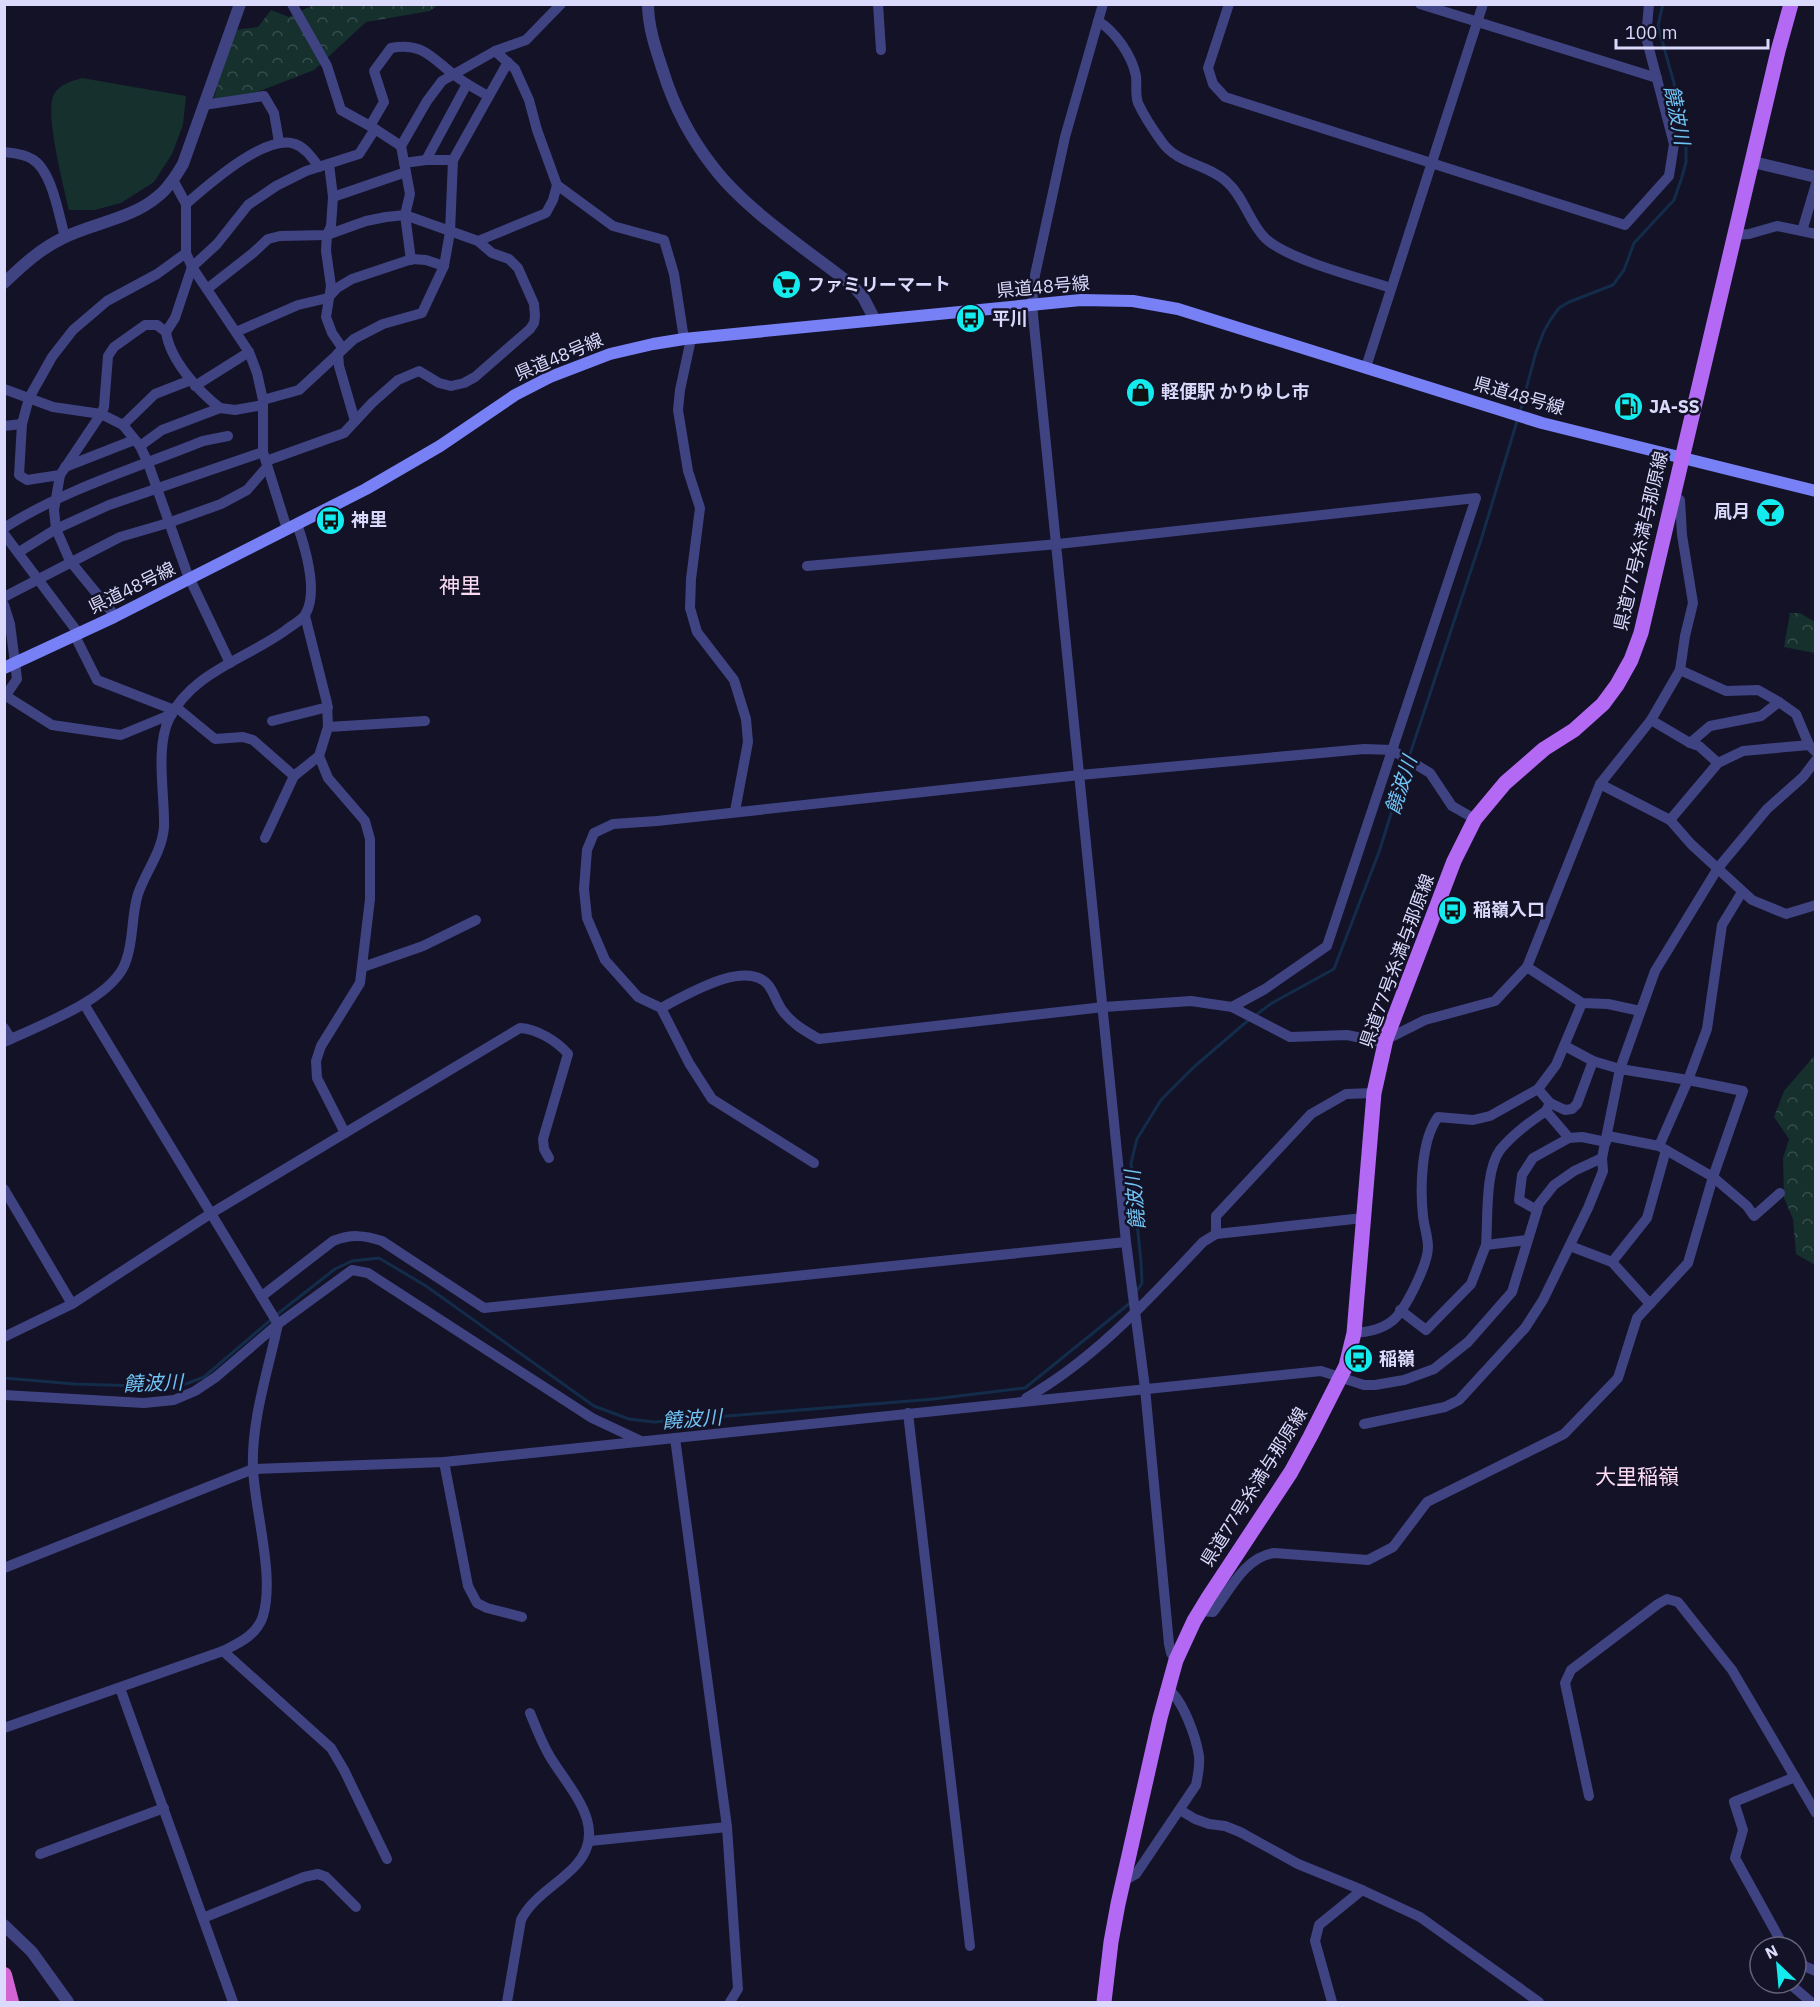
<svg xmlns="http://www.w3.org/2000/svg" width="1820" height="2007" viewBox="0 0 1820 2007" font-family="'IBM Plex Sans','Noto Sans JP',sans-serif">
<style>
.grass{fill:#15302d}
.forest{fill:url(#forest-crowns)}
.lines{fill:none;stroke-linecap:round;stroke-linejoin:round}
.stream{stroke:#132c4a;stroke-width:3}
.minor{stroke:#404382;stroke-width:10}
.tertiary{stroke:#404382;stroke-width:12}
.secondary{stroke:#7880f5;stroke-width:12}
.primary{stroke:#b469f4;stroke-width:15}
.trunk{stroke:#d464d4;stroke-width:16}
.labels{text-anchor:middle;stroke-width:5;stroke-linejoin:round;paint-order:stroke}
.poi-label{font-size:18px;font-weight:bold;fill:#dbdafc;stroke:#131227;text-anchor:start}
.street-label{font-size:18px;fill:#dbdafc;stroke:#131227}
.water-label{font-size:20px;font-style:italic;fill:#70c3f4;stroke:#131227}
.quarter-label{font-size:21px;fill:#fcdcf3;stroke:#131227}
</style>
<defs>
<pattern id="forest-crowns" width="20" height="18" patternUnits="userSpaceOnUse" patternTransform="scale(1.5)"><rect width="20" height="18" fill="#15302d"/><path d="M2 6a3 3 0 1 1 6 0M12 15a3 3 0 1 1 6 0" fill="none" stroke="#364d4c"/></pattern>
</defs>
<rect width="100%" height="100%" fill="#131227"/>
<path class="grass" d="M82 78 186 96 183 125 172 154 154 182 121 203 95 210H69C64 187 44 112 54 94 60 84 72 81 82 78Z"/>
<g class="forest">
<path d="M313 5H438L430 11 366 22 314 70 242 98 213 101 234 30 258 27 271 10 289 17Z"/>
<path d="M1790 613H1800L1815 622V653L1784 647Z"/>
<path d="M1815 1055V1265L1796 1254 1793 1219 1784 1198 1783 1158 1789 1139 1774 1117 1784 1091Z"/>
</g>
<g class="lines">
<g class="stream">
<path d="M1520 412 1536 352 1544 331 1551 319 1559 308 1569 302 1613 285 1624 270 1634 243 1674 200 1682 177 1686 162V144L1674 83 1658 26 1663 4"/>
<path d="M1409 757 1481 540 1518 418"/>
<path d="M1136 1292 1142 1283 1141 1262 1131 1163 1137 1139 1161 1100 1195 1066 1245 1023 1272 1003 1334 969 1379 852 1407 763"/>
<path d="M4 1378 75 1384 170 1387 183 1385 204 1377 280 1312 335 1269 352 1261 379 1258 426 1286 594 1406 629 1419 654 1422 934 1399 1025 1388 1130 1303"/>
</g>
<g class="minor">
<path d="M292 4 327 66 341 110 370 126"/>
<path d="M878 4 881 50"/>
<path d="M1103 4 1065 137 1035 275 1032 305 1126 1242 1145 1388 1169 1644 1171 1653 1176 1660"/>
<path d="M1229 4 1208 68 1213 84 1225 97 1625 225 1669 176 1674 144 1646 37 1649 4"/>
<path d="M1420 4 1657 78"/>
<path d="M1098 21C1116 32 1132 56 1136 76 1137 85 1135 95 1138 103 1144 116 1154 131 1162 142 1177 164 1208 164 1227 182 1244 197 1249 222 1265 238 1286 259 1360 278 1391 288"/>
<path d="M204 105 264 96 274 113 279 142"/>
<path d="M375 129 370 126 384 102 374 71 391 48C422 42 431 57 453 74 464 83 476 89 488 96"/>
<path d="M4 152C13 153 25 154 32 159 52 170 59 216 65 237"/>
<path d="M426 160 467 84"/>
<path d="M404 163 426 160H453"/>
<path d="M329 164 333 197 331 226 327 235 326 251 331 286 326 317 332 333 343 349"/>
<path d="M173 180 186 204V253L192 267 249 352 257 373 263 400V452L287 529"/>
<path d="M557 185 613 226 664 240 674 274 684 339"/>
<path d="M333 197 406 172"/>
<path d="M186 204C208 185 266 133 295 144 306 148 312 158 319 167"/>
<path d="M1802 231 1816 184"/>
<path d="M1734 235 1749 234 1777 226 1816 234"/>
<path d="M411 260 405 215 410 194 401 146 427 101 442 81 495 51 526 40 561 4"/>
<path d="M207 289 253 253 268 239 280 236 327 235 366 221 386 217 405 215 478 241 546 213 553 200 557 185 537 130 529 100 515 69 495 51"/>
<path d="M236 332 298 305 328 298 337 288 352 279 412 259 426 260 444 266"/>
<path d="M691 339 680 390 678 410 688 471 700 508 691 579 690 608 697 632 734 680 746 719 748 742 735 811"/>
<path d="M338 353 339 366 355 421"/>
<path d="M1366 367 1483 4"/>
<path d="M195 386 249 352"/>
<path d="M4 389 53 407 101 414 123 425 140 446 148 463 187 573 230 663"/>
<path d="M263 400 299 390 354 339 383 324 422 313 444 266 450 232 453 160 508 62"/>
<path d="M220 408C198 391 170 360 166 332L175 318 192 267 217 244 248 205 276 186 306 171 359 154 375 129 401 146"/>
<path d="M123 425 155 394 191 380"/>
<path d="M4 426 22 424"/>
<path d="M140 446 162 430 220 408 235 410 263 405"/>
<path d="M266 461 344 433 372 403 398 380 419 371 439 383 451 386 464 383 475 377 530 329 534 323 535 316 534 304 518 268 509 259 492 253 478 241"/>
<path d="M65 467 134 440"/>
<path d="M60 475 27 480 19 475 22 424 29 398 52 357 73 330 107 301 157 274 186 253"/>
<path d="M4 528C65 489 136 468 203 441L228 436"/>
<path d="M4 534 79 634"/>
<path d="M19 552 56 529 109 505 263 452"/>
<path d="M807 566 1058 544 1476 498 1327 946 1265 989 1232 1007"/>
<path d="M4 597 120 537 168 523 221 504 247 490 267 467"/>
<path d="M4 605 10 624 17 679 4 698"/>
<path d="M305 616 327 703 328 727 319 756 328 778 365 821 370 839V899L360 983 321 1046 316 1061 317 1078 345 1133"/>
<path d="M114 617 111 611 70 561 56 529 54 510 60 475 101 414 104 407 108 356 114 347 145 325H157L166 332"/>
<path d="M75 636 97 680 174 710"/>
<path d="M1680 670 1726 691 1758 690 1779 702 1796 714 1809 745 1816 752"/>
<path d="M6 696 52 725 121 735 172 714"/>
<path d="M176 707 215 739 243 737 253 740 294 776"/>
<path d="M1651 720 1690 743 1699 746 1718 763"/>
<path d="M272 721 328 707"/>
<path d="M328 727 425 721"/>
<path d="M1690 743 1710 726 1761 716 1779 702"/>
<path d="M1600 784 1670 820 1691 844 1752 900 1786 914 1816 905"/>
<path d="M1670 820 1718 763 1743 751 1809 745"/>
<path d="M265 838 294 776 319 756"/>
<path d="M363 967 423 946 476 920"/>
<path d="M1527 967 1582 1003 1608 1004 1640 1011"/>
<path d="M661 1008C685 996 747 957 769 986 774 993 777 1003 782 1010 792 1024 805 1031 819 1039L1104 1007 1191 1001 1232 1007 1290 1037 1347 1035 1381 1042 1425 1020 1495 1001 1527 967 1600 784 1651 720 1680 670 1685 636 1693 603 1682 535 1680 500 1672 496"/>
<path d="M4 1028 11 1039"/>
<path d="M4 1042C38 1026 114 999 126 961 134 940 131 916 138 894 146 871 162 852 164 827 165 796 155 748 169 719 192 672 246 659 286 630 292 625 303 620 306 613 318 591 305 547 297 524"/>
<path d="M1565 1046 1593 1061 1620 1069 1688 1080 1743 1091 1713 1177 1747 1206 1754 1216 1780 1193"/>
<path d="M1538 1089 1550 1103 1546 1111 1569 1138"/>
<path d="M1550 1103 1565 1110 1572 1109 1577 1104 1593 1061"/>
<path d="M1659 1146 1688 1080 1707 1029 1722 925 1742 892"/>
<path d="M814 1163 712 1099 689 1063 661 1008 638 997 605 960 587 918 584 889 587 850 594 833 613 824 657 821 1080 775 1364 749 1392 750 1430 773 1452 806 1475 819"/>
<path d="M4 1189 72 1304"/>
<path d="M1537 1210 1519 1200 1522 1175 1533 1158 1569 1138 1582 1137 1606 1142"/>
<path d="M1216 1234V1216L1311 1114 1346 1094 1374 1093"/>
<path d="M1486 1245C1488 1219 1485 1170 1500 1150 1513 1134 1530 1122 1546 1111"/>
<path d="M1570 1246 1612 1262 1650 1304"/>
<path d="M1612 1262 1647 1218 1666 1150"/>
<path d="M262 1296 333 1241C351 1234 364 1235 382 1241L484 1308 1126 1242"/>
<path d="M1400 1310 1426 1330 1471 1284 1486 1245 1527 1240"/>
<path d="M1354 1333C1367 1332 1381 1330 1392 1321 1405 1311 1428 1264 1428 1247 1428 1237 1424 1226 1423 1216 1420 1188 1421 1140 1438 1117L1473 1120 1490 1116 1538 1089 1556 1065 1582 1003"/>
<path d="M4 1337 72 1304 210 1214 520 1028C537 1029 557 1041 568 1054L543 1139 544 1149 549 1158"/>
<path d="M4 1395 144 1403 174 1400 195 1391 216 1377 278 1324 352 1270 368 1273 592 1418 641 1441"/>
<path d="M1026 1398C1094 1360 1150 1298 1203 1242L1216 1234 1363 1218"/>
<path d="M908 1413 970 1946"/>
<path d="M1364 1424 1445 1407 1459 1400 1525 1328 1543 1300 1588 1208 1603 1171 1602 1158"/>
<path d="M675 1438 727 1827 738 1989 730 2002"/>
<path d="M444 1462 468 1586 477 1603 487 1608 522 1617"/>
<path d="M4 1568 253 1469 444 1462 1321 1371 1364 1385H1375L1404 1380 1434 1369 1468 1342 1512 1292 1539 1204 1554 1185 1574 1171 1602 1158 1620 1069 1655 971 1718 868 1767 809 1803 777 1816 760"/>
<path d="M1200 1611 1213 1612C1230 1590 1245 1557 1274 1553L1368 1560 1393 1547 1427 1502 1564 1434 1618 1378 1637 1318 1688 1263 1713 1177 1659 1146 1608 1136"/>
<path d="M223 1651 331 1748 344 1770 387 1859"/>
<path d="M120 1688 233 2002"/>
<path d="M4 1728 223 1651C239 1643 257 1635 263 1616 275 1576 255 1512 253 1469 251 1421 268 1371 278 1324L84 1004"/>
<path d="M1589 1796 1565 1683 1571 1670 1658 1604 1667 1599 1678 1602 1732 1670 1816 1813"/>
<path d="M1180 1810 1195 1819 1209 1824 1225 1826 1240 1832 1298 1864 1362 1890 1420 1917 1539 2002"/>
<path d="M590 1841 727 1827"/>
<path d="M40 1854 164 1808"/>
<path d="M1123 1881 1136 1874 1196 1785C1198 1775 1200 1766 1199 1756 1196 1737 1183 1700 1168 1689"/>
<path d="M203 1918 304 1877 318 1874 326 1877 356 1907"/>
<path d="M1784 1947 1735 1858 1743 1830 1734 1802 1795 1777"/>
<path d="M1796 1958 1806 1967 1816 1971"/>
<path d="M1790 1984 1811 2002"/>
<path d="M507 2002 521 1920C532 1897 559 1884 576 1865 608 1830 574 1794 554 1763 544 1749 537 1730 530 1713"/>
<path d="M1332 2002 1315 1941 1319 1925 1362 1890"/>
</g>
<g class="tertiary">
<path d="M648 4C648 27 656 50 663 71 674 107 691 139 714 168 747 211 810 252 853 286L863 297 875 320"/>
<path d="M1753 162 1816 177"/>
<path d="M4 283C23 265 40 249 63 238 93 223 131 219 157 197 168 189 176 176 183 164L240 4"/>
<path d="M4 1925 32 1952 68 2002"/>
</g>
<path class="secondary" d="M4 668 114 617 366 489 440 446 515 395 550 377 610 354 653 344 684 339 1081 300 1133 301 1178 309 1542 423 1816 491"/>
<path class="primary" d="M1104 2002 1111 1942 1118 1904 1160 1718 1176 1660 1194 1621 1208 1598 1291 1472 1310 1437 1346 1366 1354 1333 1374 1093 1386 1039 1454 861 1475 819 1505 783 1544 749 1574 730 1603 704 1617 685 1631 660 1641 633 1778 51 1791 4"/>
<path class="trunk" d="M4 1975 11 2002"/>
</g>
<defs>
<symbol id="supermarket-disc" viewBox="-11 -11 22 22"><circle r="9.5" fill="#14ebee" stroke="#131227"/><path d="M-6-5.5h2.5l.6 2H6L4.5 2H-2.5L-4.4-4H-6ZM-1.5 3.2a1.3 1.3 0 1 0 .1 0ZM3 3.2a1.3 1.3 0 1 0 .1 0Z" fill="#111"/></symbol>
<symbol id="bus-disc" viewBox="-11 -11 22 22"><circle r="9.5" fill="#14ebee" stroke="#131227"/><path d="M-5-6H5V4H4V6H2V4H-2V6H-4V4H-5ZM-3.5-4V0h7V-4ZM-3.5 1.2v1.5H-2V1.2ZM2 1.2v1.5H3.5V1.2Z" fill="#111"/></symbol>
<symbol id="shop-disc" viewBox="-11 -11 22 22"><circle r="9.5" fill="#14ebee" stroke="#131227"/><path d="M-5-2.5h2.3a2.7 3.5 0 0 1 5.4 0H5L5.5 6h-11ZM-1.5-2.5h3a1.5 2.3 0 0 0-3 0Z" fill="#111"/></symbol>
<symbol id="fuel-disc" viewBox="-11 -11 22 22"><circle r="9.5" fill="#14ebee" stroke="#131227"/><path d="M-5.5-6h7V0h2V4h1.3V-2.5L3-4.5l.8-.8L6-3V5H2.5V1h-1V6h-7ZM-4.2-4.7v3.2H.2V-4.7Z" fill="#111"/></symbol>
<symbol id="bar-disc" viewBox="-11 -11 22 22"><circle r="9.5" fill="#14ebee" stroke="#131227"/><path d="M-6-5H6L.8 .8V4.5H3.5V6h-7V4.5H-.8V.8Z" fill="#111"/></symbol>
</defs>
<g fill-rule="evenodd">
<use href="#supermarket-disc" x="770" y="268" width="33" height="33"/>
<use href="#bus-disc" x="954" y="302" width="33" height="33"/>
<use href="#shop-disc" x="1124" y="376" width="33" height="33"/>
<use href="#fuel-disc" x="1612" y="390" width="33" height="33"/>
<use href="#bar-disc" x="1754" y="496" width="33" height="33"/>
<use href="#bus-disc" x="314" y="504" width="33" height="33"/>
<use href="#bus-disc" x="1436" y="894" width="33" height="33"/>
<use href="#bus-disc" x="1342" y="1342" width="33" height="33"/>
</g>
<g class="labels">
<g class="poi-label">
<text x="807" y="291">ファミリーマート</text>
<text x="992" y="325">平川</text>
<text x="1161" y="398">軽便駅 かりゆし市</text>
<text x="1649" y="413">JA-SS</text>
<text x="1750" y="518" text-anchor="end">凮月</text>
<text x="351" y="526">神里</text>
<text x="1473" y="916">稲嶺入口</text>
<text x="1379" y="1365">稲嶺</text>
</g>
<g class="street-label">
<text transform="translate(1043 287) rotate(-5)" y="6">県道48号線</text>
<text transform="translate(559 357) rotate(-23)" y="6">県道48号線</text>
<text transform="translate(1519 396) rotate(16)" y="6">県道48号線</text>
<text transform="translate(1641 541) rotate(-77)" y="6">県道77号糸満与那原線</text>
<text transform="translate(132 588) rotate(-26)" y="6">県道48号線</text>
<text transform="translate(1397 961) rotate(-70)" y="6">県道77号糸満与那原線</text>
<text transform="translate(1254 1487) rotate(-58)" y="6">県道77号糸満与那原線</text>
</g>
<g class="water-label">
<text transform="translate(1677 115) rotate(79)" y="7">饒波川</text>
<text transform="translate(1401 785) rotate(-72)" y="7">饒波川</text>
<text transform="translate(1135 1200) rotate(-95)" y="7">饒波川</text>
<text transform="translate(153 1383) rotate(-2)" y="7">饒波川</text>
<text transform="translate(692 1419) rotate(-4)" y="7">饒波川</text>
</g>
<g class="quarter-label">
<text x="460" y="593">神里</text>
<text x="1637" y="1484">大里稲嶺</text>
</g>
</g>
<rect width="1820" height="2007" fill="none" stroke="#dbdafc" stroke-width="12"/>
<g transform="translate(1778 1965) rotate(334)"><circle r="28" fill="#131227" stroke="#63627c" stroke-width="1.5"/>
<path d="M0-4.5L10 22L0 15L-10 22Z" fill="#14ebee"/>
<text y="-9" font-size="16" font-weight="bold" text-anchor="middle" fill="#dbdafc">N</text>
</g>
<path d="M1616 39v9h152v-9" fill="none" stroke="#dbdafc" stroke-width="3"/>
<text x="1625" y="39" font-size="18" fill="#dbdafc" stroke="#131227" stroke-width="4.5" paint-order="stroke">100 m</text>
</svg>
